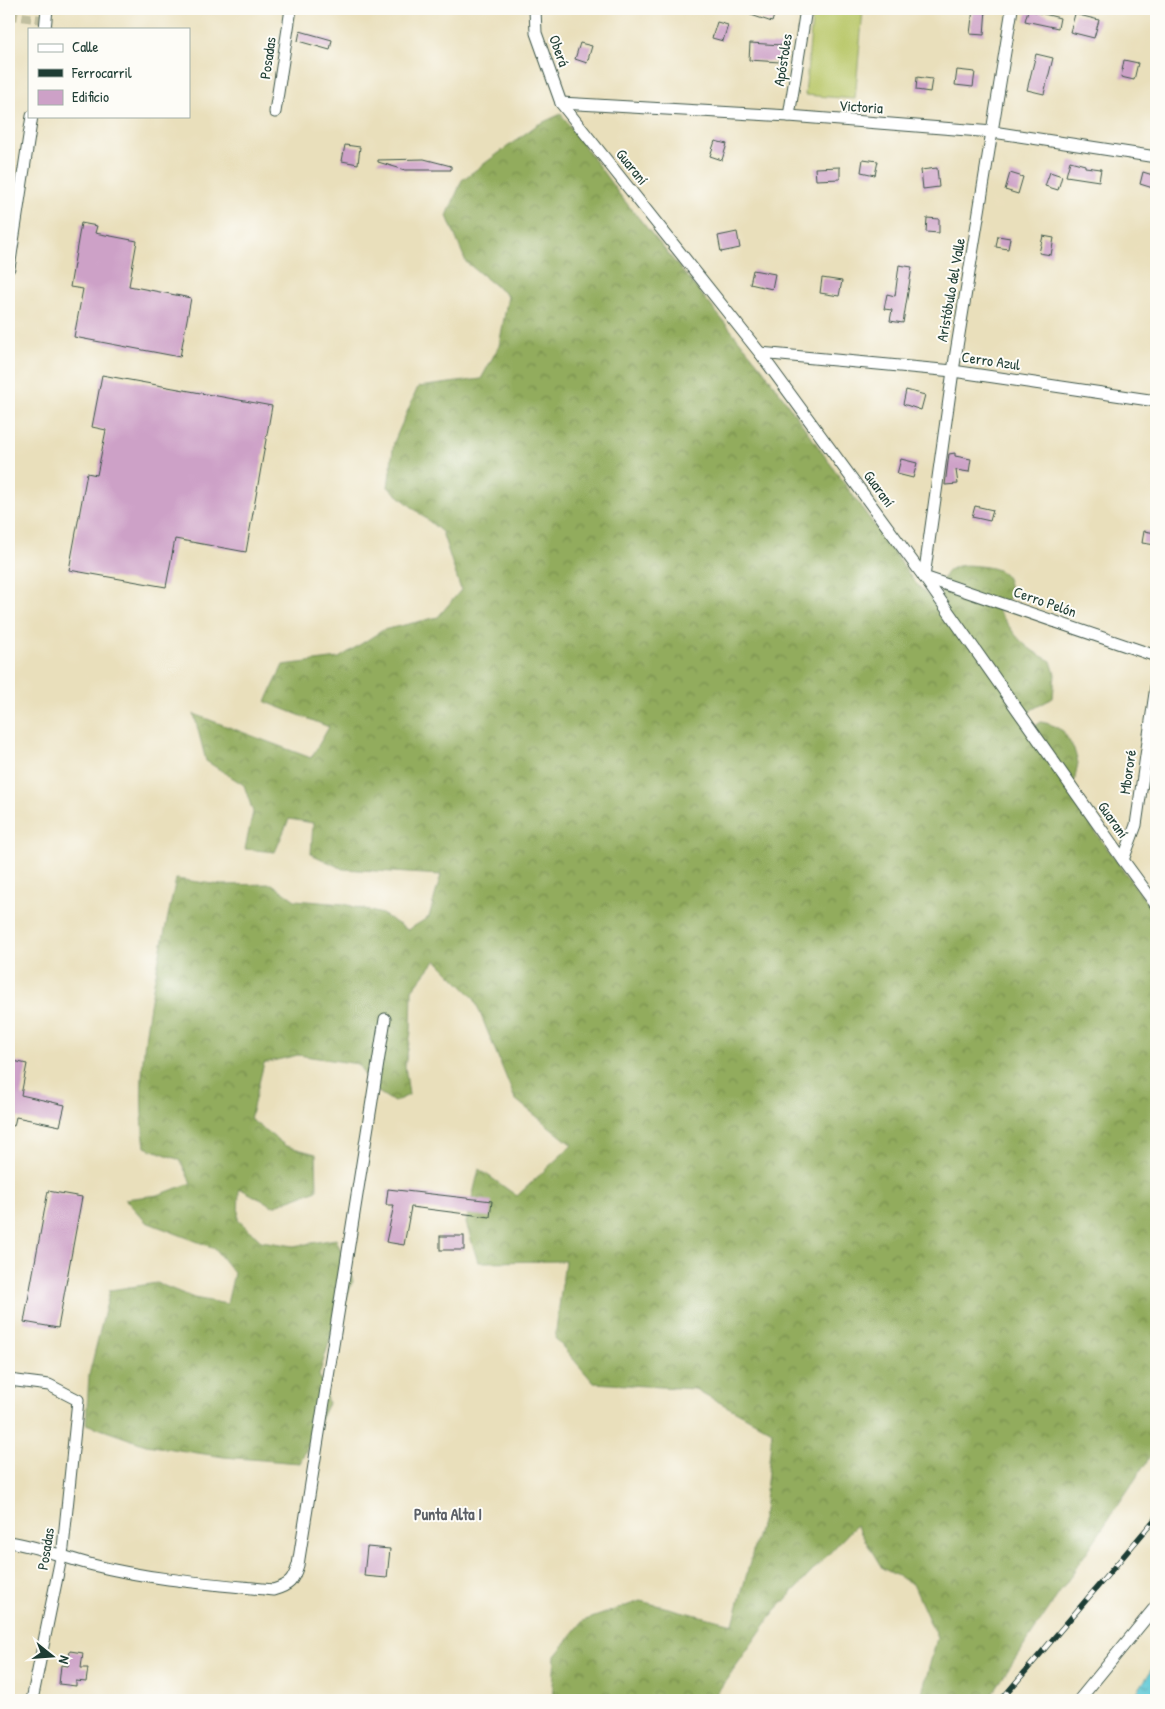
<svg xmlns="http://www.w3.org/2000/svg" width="1165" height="1709" viewBox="0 0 1165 1709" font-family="'Patrick Hand',sans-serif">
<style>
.forest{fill:url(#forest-crowns);stroke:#587448}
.pitch{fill:#b9c769;stroke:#6c824e}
.water{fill:url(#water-ripples);stroke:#3e8284}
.building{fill:#cda1c7}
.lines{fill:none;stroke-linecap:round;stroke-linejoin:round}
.pedestrian-tunnel{stroke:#c1bfa0;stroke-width:9;stroke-dasharray:9 4.5;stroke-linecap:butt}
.minor-casing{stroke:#3d5548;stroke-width:13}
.minor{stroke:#fff;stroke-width:11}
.rail-casing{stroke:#1f3d34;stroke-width:5.5}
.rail{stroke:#fdfcf7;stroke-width:4;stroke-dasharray:11;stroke-linecap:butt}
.labels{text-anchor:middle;stroke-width:4;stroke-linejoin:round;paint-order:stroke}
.street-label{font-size:15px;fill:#1f3d34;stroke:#fdfcf7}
.neighbourhood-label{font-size:16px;font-weight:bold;fill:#5c6067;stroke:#fdfcf7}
</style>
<defs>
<pattern id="forest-crowns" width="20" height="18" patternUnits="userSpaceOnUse" patternTransform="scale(1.25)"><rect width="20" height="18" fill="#92ac5d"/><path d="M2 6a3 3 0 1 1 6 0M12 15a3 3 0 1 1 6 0" fill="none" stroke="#778d4e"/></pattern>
<pattern id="water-ripples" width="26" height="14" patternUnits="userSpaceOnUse" patternTransform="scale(1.25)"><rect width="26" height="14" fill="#5cc8d5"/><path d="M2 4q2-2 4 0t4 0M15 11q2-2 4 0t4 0" fill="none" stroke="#4ba4ae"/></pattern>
</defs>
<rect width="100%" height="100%" fill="#fdfcf7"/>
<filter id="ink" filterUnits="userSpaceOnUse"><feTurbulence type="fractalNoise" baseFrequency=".02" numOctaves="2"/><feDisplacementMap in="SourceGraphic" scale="10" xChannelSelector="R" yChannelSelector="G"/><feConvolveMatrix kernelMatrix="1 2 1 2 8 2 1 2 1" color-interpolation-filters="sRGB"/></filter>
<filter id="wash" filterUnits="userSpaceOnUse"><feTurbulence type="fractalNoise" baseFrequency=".0096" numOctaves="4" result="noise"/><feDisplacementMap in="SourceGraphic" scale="20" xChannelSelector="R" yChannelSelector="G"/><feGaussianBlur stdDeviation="1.12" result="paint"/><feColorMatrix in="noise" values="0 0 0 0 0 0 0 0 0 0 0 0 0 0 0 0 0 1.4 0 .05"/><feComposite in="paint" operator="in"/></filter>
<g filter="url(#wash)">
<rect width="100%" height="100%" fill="#e9dfbb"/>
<path class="forest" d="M561 114 619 194 762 368 914 581 928 596 937 601 942 592 941 581C944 577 947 571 951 569 960 564 968 565 978 566 1001 568 1012 573 1009 599L996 607C1015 635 1020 646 1051 661L1055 674 1053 698 1031 710 1024 719 1032 728 1041 722 1050 724 1063 731 1074 749 1078 763 1074 783 1079 805 1094 830 1156 915V1448L988 1700H920L937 1638 913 1584 882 1568 856 1525 774 1612 712 1700H552L555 1656 583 1621 640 1601 733 1624 764 1511 772 1431 695 1389 594 1383 555 1338 565 1261 478 1262 466 1223 479 1169 517 1196 572 1145 515 1099 474 998 436 960 412 990 411 1032 405 1066 409 1095 394 1102 372 1088 358 1064 298 1055 264 1063 250 1119 286 1146 316 1154 317 1190 273 1206 239 1188 238 1220 261 1241 294 1246 336 1239 353 1281 333 1330 319 1375 328 1403 300 1463 224 1457 146 1445 86 1424 89 1375 110 1290 157 1283 194 1298 227 1304 234 1273 214 1248 146 1222 125 1199 158 1195 191 1183 180 1160 145 1147C132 1058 158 966 176 879L221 885 272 884 295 900 344 904 382 914 408 930 429 917 441 875 343 869 311 854 313 823 289 819 275 852 245 849 253 812 244 785 206 761 194 714 311 758 329 727 266 702 283 665 339 658 383 630 438 617 461 590 442 532 388 487 394 442 418 387 481 379 499 346 508 296 466 262 447 216 462 180 537 125Z"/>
<path class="pitch" d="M813 9 863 10 855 99 805 95Z"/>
<path class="water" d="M1156 1663V1700H1132Z"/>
<g id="blocks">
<g class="building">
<path d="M739 9H776L772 22 739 11Z"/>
<path d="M973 9H986L984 35 970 34Z"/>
<path d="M1028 10 1060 18 1058 28 1025 21Z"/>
<path d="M1075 14 1099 20 1094 38 1070 32Z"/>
<path d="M717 22 728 25 723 41 712 38Z"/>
<path d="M300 31 332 40 330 50 298 41Z"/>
<path d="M580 43 592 46 587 63 575 59Z"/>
<path d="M750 43 781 45 780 62 749 60Z"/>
<path d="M1036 54 1053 58 1044 94 1027 90Z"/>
<path d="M1124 60 1138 63 1134 80 1121 77Z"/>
<path d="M957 70 975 72 973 87 955 85Z"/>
<path d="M917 77 932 79 930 92 916 90Z"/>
<path d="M715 141 727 144 722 160 710 156Z"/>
<path d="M345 145 360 147 358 164 342 161Z"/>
<path d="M424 159 451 166V170H405L378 162V160Z"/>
<path d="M863 159 878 161 875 175 861 172Z"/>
<path d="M1070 161 1085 165V167L1101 169 1099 181 1066 176Z"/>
<path d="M840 167V179L816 180 815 168Z"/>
<path d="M937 168 939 187 923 189 921 170Z"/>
<path d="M1050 172 1062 176 1058 190 1045 186Z"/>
<path d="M1143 172 1156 176V189L1140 184Z"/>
<path d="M1010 173 1023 177 1018 194 1005 190Z"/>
<path d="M927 218 939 219V233L926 232Z"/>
<path d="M81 223 97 226 95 233 137 241 129 286 191 298 180 357 74 337 83 289 70 287Z"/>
<path d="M737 232 740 248 721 252 718 236Z"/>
<path d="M998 236 1010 238 1008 249 996 247Z"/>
<path d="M1043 236 1054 238 1051 255 1039 253Z"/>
<path d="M899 265 912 267 903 323 890 321 892 310 884 309 887 294 895 296Z"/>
<path d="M753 270 775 274 772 289 750 284Z"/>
<path d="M822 278 842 281 839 296 820 293Z"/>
<path d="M102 375 272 406 246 552 175 539 166 587 69 570 87 473 97 475 106 430 92 427Z"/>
<path d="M906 390 925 395 921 410 903 404Z"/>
<path d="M955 453V456L971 459 969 472 956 470 958 484 945 485 949 454Z"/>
<path d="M901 459 917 463 913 478 897 474Z"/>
<path d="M975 506 993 510 990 521 972 517Z"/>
<path d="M1144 531 1156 533V545L1142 543Z"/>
<path d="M9 1060 27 1064 21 1095 65 1105 60 1126 16 1117 14 1126 9 1125Z"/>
<path d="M388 1189 492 1201 490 1217 411 1207 404 1245 386 1242 394 1205H386Z"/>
<path d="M48 1191 82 1197 58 1328 24 1322Z"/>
<rect x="440" y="1236" width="24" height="14"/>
<path d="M367 1547 390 1549 387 1578 364 1576Z"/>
<path d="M70 1651 83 1653 81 1668H88L86 1682 76 1681V1686L59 1684 61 1665 68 1666Z"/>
</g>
</g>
</g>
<g filter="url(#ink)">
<use href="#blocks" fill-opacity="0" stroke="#3d5548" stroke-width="1"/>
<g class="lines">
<path class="pedestrian-tunnel" d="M9 15 46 20"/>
<defs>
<g id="minor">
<path d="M535 9 536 33 561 103 760 353 924 577 1123 860 1156 905"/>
<path d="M45 29 47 9"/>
<path d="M561 103 789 116 993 132 1156 157"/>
<path d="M275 112 291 9"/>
<path d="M789 116 806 9"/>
<path d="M9 268 32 116"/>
<path d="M760 353 953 371 1156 401"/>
<path d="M924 577 953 371 1012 9"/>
<path d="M924 577 1156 656"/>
<path d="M1123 860 1136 825 1156 686"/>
<path d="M9 1380 49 1385 78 1400 63 1548 32 1700"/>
<path d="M9 1542C38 1546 64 1558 93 1565 152 1580 213 1584 273 1590 290 1585 293 1581 298 1565L385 1019"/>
<path d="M1079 1700 1156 1606"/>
</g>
</defs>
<use href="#minor" class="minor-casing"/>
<use href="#minor" class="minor"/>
<defs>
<path id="rail" d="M1001 1700 1156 1518"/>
</defs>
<use href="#rail" class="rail-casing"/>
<use href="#rail" class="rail"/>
</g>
</g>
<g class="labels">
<g class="street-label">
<text transform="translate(559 51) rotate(70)" y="5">Oberá</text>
<text transform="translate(268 58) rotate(-82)" y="5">Posadas</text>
<text transform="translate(783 60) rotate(-81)" y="5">Apóstoles</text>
<text transform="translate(861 107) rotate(4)" y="5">Victoria</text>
<text transform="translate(632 167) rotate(51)" y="5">Guaraní</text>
<text transform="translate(951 290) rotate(-80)" y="5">Aristóbulo del Valle</text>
<text transform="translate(991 361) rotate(8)" y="5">Cerro Azul</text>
<text transform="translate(879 489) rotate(54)" y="5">Guaraní</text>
<text transform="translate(1045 602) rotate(19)" y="5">Cerro Pelón</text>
<text transform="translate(1128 772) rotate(-82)" y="5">Mbororé</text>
<text transform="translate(1113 820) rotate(55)" y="5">Guaraní</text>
<text transform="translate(46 1549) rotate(-81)" y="5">Posadas</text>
</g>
<g class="neighbourhood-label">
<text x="448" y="1520">Punta Alta I</text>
</g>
</g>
<rect width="1165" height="1709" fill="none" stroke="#fdfcf7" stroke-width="30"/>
<rect x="28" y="28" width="162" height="90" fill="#fdfcf7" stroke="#a4b0a9"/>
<rect x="38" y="44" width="25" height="8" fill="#ffffff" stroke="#a4b0a9"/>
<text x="72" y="52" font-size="15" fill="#1f3d34">Calle</text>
<rect x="38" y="69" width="25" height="8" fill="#1f3d34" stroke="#a4b0a9"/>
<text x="72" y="78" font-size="15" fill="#1f3d34">Ferrocarril</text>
<rect x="38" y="90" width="25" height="15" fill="#cda1c7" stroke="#a4b0a9"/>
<text x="72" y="102" font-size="15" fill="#1f3d34">Edificio</text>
<g transform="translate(52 1656) rotate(107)" stroke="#fdfcf7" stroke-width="4" paint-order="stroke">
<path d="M0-4L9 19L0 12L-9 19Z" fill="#1f3d34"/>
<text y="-8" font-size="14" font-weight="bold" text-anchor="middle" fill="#1f3d34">N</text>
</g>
</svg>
